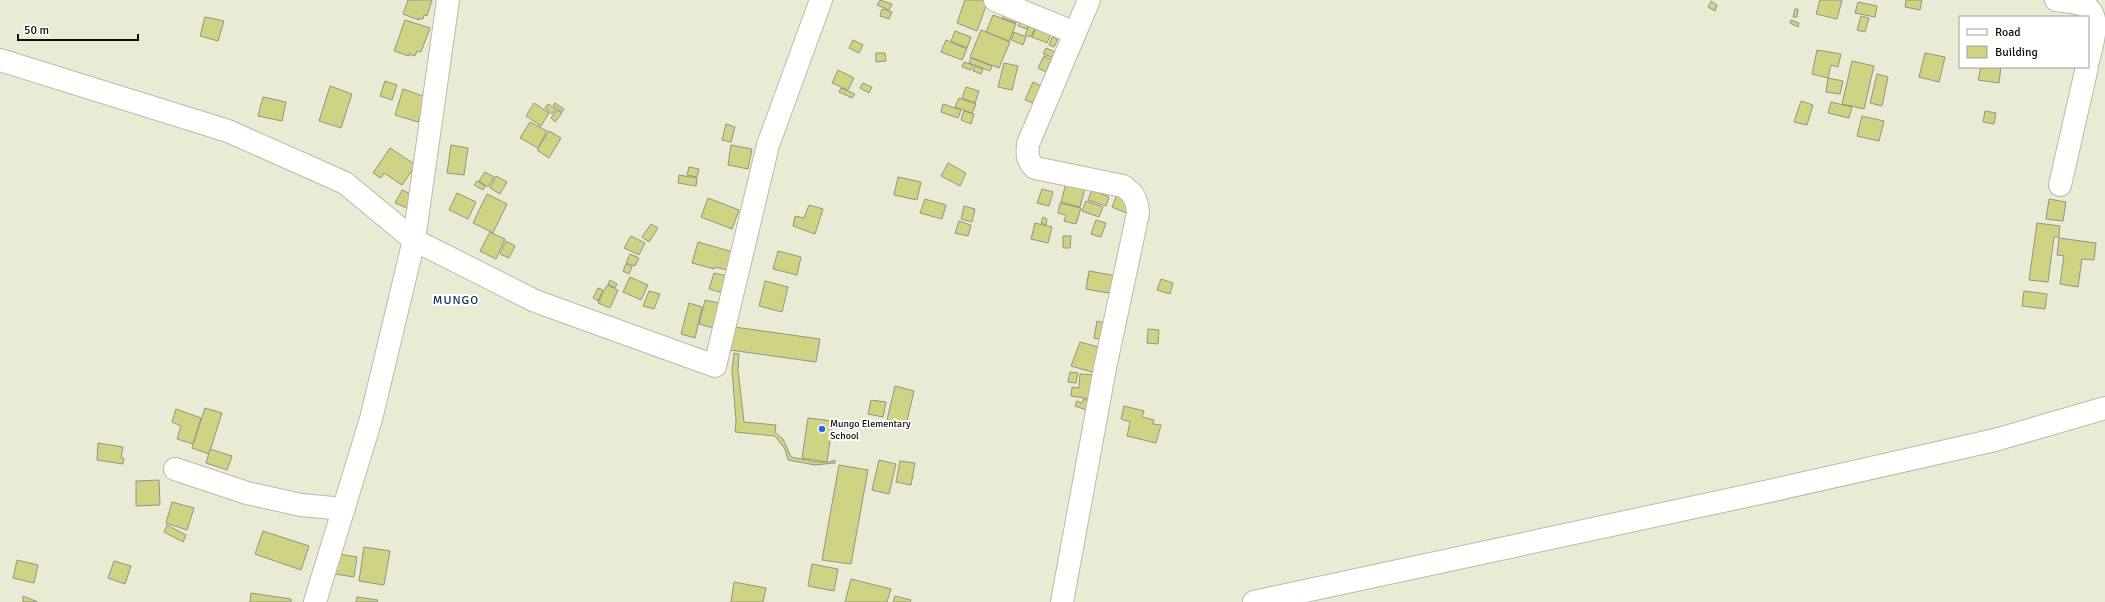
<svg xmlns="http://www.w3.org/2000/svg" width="2105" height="602" viewBox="0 0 2105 602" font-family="Signika,sans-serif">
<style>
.building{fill:#d0d384;stroke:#939581}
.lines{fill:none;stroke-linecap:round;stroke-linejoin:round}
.minor-casing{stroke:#b9bba6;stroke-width:24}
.minor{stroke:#fff;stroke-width:22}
.poi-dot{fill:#2a6ad7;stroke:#fff;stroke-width:1.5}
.labels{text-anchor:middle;stroke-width:4;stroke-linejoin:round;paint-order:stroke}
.poi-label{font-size:10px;fill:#0f1009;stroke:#fff;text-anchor:start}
.quarter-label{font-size:12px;letter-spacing:1px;fill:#113064;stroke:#fff}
</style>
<rect width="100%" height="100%" fill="#e9ebd5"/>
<g class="building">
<path d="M408 0H432L427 16 424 15 423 19 419 18V20L403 14Z"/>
<path d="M880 0 892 4 889 10 877 5Z"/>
<path d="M965 0H988L977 31 957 23Z"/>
<path d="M1820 0H1842L1837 19 1816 14Z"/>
<path d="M1906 0H1922L1920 10 1905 7Z"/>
<path d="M1711 1 1717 5 1715 11 1708 7Z"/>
<path d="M1858 2 1877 6 1875 17 1855 13Z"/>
<path d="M1007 6 1021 12 1016 23 1002 18Z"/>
<path d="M882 9 892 12 889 19 880 16Z"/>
<path d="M1795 9H1798L1797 17H1793Z"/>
<path d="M1023 14 1032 17 1027 29 1018 26Z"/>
<path d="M993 15 1016 24 1009 41 986 32Z"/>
<path d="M1861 16 1869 18 1865 32 1857 30Z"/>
<path d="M205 17 224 21 218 41 200 36Z"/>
<path d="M1032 19 1038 21 1031 37 1025 35Z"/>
<path d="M405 20 430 28 421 52 417 51 415 56 409 54V56L394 51Z"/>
<path d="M1791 20 1799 23 1798 27 1790 23Z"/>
<path d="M1037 25 1052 31 1047 43 1032 37Z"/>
<path d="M981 30 1010 42 999 68 970 57Z"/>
<path d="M955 31 971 37 967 48 951 41Z"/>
<path d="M1014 32 1026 37 1023 45 1011 40Z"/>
<path d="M1052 37 1058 39 1054 47 1049 45Z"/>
<path d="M853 40 863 45 859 53 849 48Z"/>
<path d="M946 40 967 49 962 60 941 52Z"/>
<path d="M1046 48 1055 52 1052 57 1043 54Z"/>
<path d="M1817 50 1841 54 1838 67 1831 65 1828 78 1812 74Z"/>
<path d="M876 53H885L886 61 876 62Z"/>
<path d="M1925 53 1945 57 1939 82 1919 77Z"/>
<path d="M1044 56 1051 59 1046 72 1038 68Z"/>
<path d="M971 58 992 66 990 71 969 63Z"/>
<path d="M1852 61 1874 66 1864 109 1842 104Z"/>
<path d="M964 62 973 65 971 70 962 67Z"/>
<path d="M1004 63 1018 66 1012 90 998 87Z"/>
<path d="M975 66 983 69 981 74 973 71Z"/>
<path d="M1981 67H2001L1999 83 1978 80Z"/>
<path d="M838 70 854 78 848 90 832 83Z"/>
<path d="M1877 74 1888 77 1882 106 1870 103Z"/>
<path d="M1828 78 1843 81 1840 94 1826 92Z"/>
<path d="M385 81 397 85 392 100 380 96Z"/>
<path d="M1033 82 1043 87 1035 104 1025 100Z"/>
<path d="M863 83 872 87 869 93 860 88Z"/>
<path d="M330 86 352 94 341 128 319 121Z"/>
<path d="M966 87 979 91 975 103 962 98Z"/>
<path d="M841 88 855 94 852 98 839 92Z"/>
<path d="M403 89 426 97 418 122 395 115Z"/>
<path d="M263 97 286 102 282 121 258 116Z"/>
<path d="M959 98 976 104 972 113 955 107Z"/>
<path d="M1801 101 1813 105 1807 125 1794 122Z"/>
<path d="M1831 102 1852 107 1849 118 1828 113Z"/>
<path d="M534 103 549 113 541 126 526 116Z"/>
<path d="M555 103 564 109 562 112 553 105Z"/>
<path d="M548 104 556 109 552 114 545 108Z"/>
<path d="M943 104 961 110 958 118 941 112Z"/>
<path d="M557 110 562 113 555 122 551 118Z"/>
<path d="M964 111 974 114 971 124 961 120Z"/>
<path d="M1985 111 1996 113 1994 124 1983 122Z"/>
<path d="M1862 116 1884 121 1879 141 1857 136Z"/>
<path d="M530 122 547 131 538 148 520 138Z"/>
<path d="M726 124 735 127 731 142 722 140Z"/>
<path d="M549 131 561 138 549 158 537 150Z"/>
<path d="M451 145 468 148 464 175 447 173Z"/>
<path d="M731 145 752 149 748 169 728 165Z"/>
<path d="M390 148 416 165 402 185 384 173 381 178 373 173Z"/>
<path d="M948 163 966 173 960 186 941 176Z"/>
<path d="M689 167 699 169 697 177 687 175Z"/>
<path d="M485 172 494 177 488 187 479 181Z"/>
<path d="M679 175 697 178 696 186 678 183Z"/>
<path d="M496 176 507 182 500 194 490 188Z"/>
<path d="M898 177 921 182 917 200 894 195Z"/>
<path d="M477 181 485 186 483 190 474 185Z"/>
<path d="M1066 183 1085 188 1080 207 1061 202Z"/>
<path d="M1042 189 1053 192 1049 206 1037 203Z"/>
<path d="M402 190 413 195 407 208 395 203Z"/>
<path d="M1092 190 1109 197 1106 206 1088 200Z"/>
<path d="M457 193 476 202 468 219 449 210Z"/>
<path d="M487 194 507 204 493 233 473 223Z"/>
<path d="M1117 195 1131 201 1126 213 1112 207Z"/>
<path d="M708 198 739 210 732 229 701 217Z"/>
<path d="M925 199 946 205 942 219 920 213Z"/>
<path d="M2049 199 2066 202 2063 221 2046 219Z"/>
<path d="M1086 201 1103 207 1099 217 1082 211Z"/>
<path d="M1060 203 1081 208 1076 224 1064 221 1066 215 1058 213Z"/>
<path d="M809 205 823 209 815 234 793 226 795 216 804 218Z"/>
<path d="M964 206 975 209 972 222 961 219Z"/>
<path d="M1043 217 1047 219 1046 225 1041 223Z"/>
<path d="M1096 220 1106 223 1101 237 1091 234Z"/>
<path d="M959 221 971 225 968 236 955 233Z"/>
<path d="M1035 223 1052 227 1048 243 1031 239Z"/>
<path d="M2037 223 2060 226 2059 237H2054L2048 282 2029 280Z"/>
<path d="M651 224 658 228 649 242 642 237Z"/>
<path d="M490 232 505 239 496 259 480 251Z"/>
<path d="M631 236 645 243 639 255 624 248Z"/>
<path d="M1063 236H1071L1070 248H1063Z"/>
<path d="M2059 238 2096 243 2094 260 2082 259 2078 287 2060 284 2064 256 2057 255Z"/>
<path d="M506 241 515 246 509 258 500 254Z"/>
<path d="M698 242 733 252 727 270 715 267 714 269 692 263Z"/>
<path d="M778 251 801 257 797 275 773 269Z"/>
<path d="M630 254 639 258 635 266 626 263Z"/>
<path d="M626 264 632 267 629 274 623 271Z"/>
<path d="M1089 271 1117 276 1114 294 1086 289Z"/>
<path d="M714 273 735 278 730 295 709 289Z"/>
<path d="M630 277 648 285 641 300 623 292Z"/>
<path d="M1161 279 1173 283 1170 294 1157 290Z"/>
<path d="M610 280 617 284 615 288 608 284Z"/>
<path d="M765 281 788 287 782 312 759 306Z"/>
<path d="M607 285 618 290 610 308 598 303Z"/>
<path d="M598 288 603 290 598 301 593 298Z"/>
<path d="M649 291 660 294 654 309 643 306Z"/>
<path d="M2024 291 2047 294 2045 309 2022 306Z"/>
<path d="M705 300 728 305 721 330 699 324Z"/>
<path d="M689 303 702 307 695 338 681 334Z"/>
<path d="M1097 321 1109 324 1106 341 1094 338Z"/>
<path d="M734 327 820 339 816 362 730 350Z"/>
<path d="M1148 329 1159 330 1158 344 1147 343Z"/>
<path d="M1080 342 1102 348 1095 373 1071 366Z"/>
<path d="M734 353 739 354 738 370 744 422 776 425 775 432 783 439 791 457 816 462H829L835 460V463L815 465 788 460 785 449 775 436 735 432 736 421 732 370Z"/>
<path d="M1070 372 1078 373 1076 383 1068 382Z"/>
<path d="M1080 374 1093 375 1090 399 1071 396 1072 387 1079 388Z"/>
<path d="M895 386 914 391 906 425 887 420Z"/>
<path d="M1084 399 1096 404 1092 412 1075 406 1077 401 1082 403Z"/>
<path d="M871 400 886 402 883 417 868 414Z"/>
<path d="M1124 406 1144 411 1142 417 1154 420 1153 424 1161 425 1156 443 1127 436 1130 422 1121 419Z"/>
<path d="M205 408 222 413 209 454 192 448Z"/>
<path d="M176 409 201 418 193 444 177 439 181 426 172 422Z"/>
<path d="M808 418 833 421 827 462 802 458Z"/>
<path d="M98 443 123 447 121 458H124L123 464 97 460Z"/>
<path d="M210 449 232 456 227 470 206 463Z"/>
<path d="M879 460 896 464 889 494 872 490Z"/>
<path d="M900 461 915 463 911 485 896 482Z"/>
<path d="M839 465 868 470 851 564 822 560Z"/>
<path d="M159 480 160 505 136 506V481Z"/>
<path d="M172 502 194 508 187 530 166 523Z"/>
<path d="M167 525 186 535 183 542 164 532Z"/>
<path d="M263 531 309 546 301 570 255 554Z"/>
<path d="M364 547 390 551 384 585 359 581Z"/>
<path d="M339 554 357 557 354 577 335 574Z"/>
<path d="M17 560 38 565 34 583 13 578Z"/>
<path d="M114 561 131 566 125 584 108 578Z"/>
<path d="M812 564 838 569 834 591 808 586Z"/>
<path d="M851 579 891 589 887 602H845Z"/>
<path d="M734 582 766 588 763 602H731Z"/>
<path d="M251 593 291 599V602H250Z"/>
<path d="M23 596 38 602H23Z"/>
<path d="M895 596 911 600 910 602H893Z"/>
<path d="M357 597 378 600 377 602H356Z"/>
</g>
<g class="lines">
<defs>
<g id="minor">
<path d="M995 0 1075 33"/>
<path d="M2056 0C2064 1 2073 2 2081 4 2104 13 2092 43 2088 61"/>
<path d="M0 60 228 131 345 183 414 240 535 301 715 366 768 145 821 0"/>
<path d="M2060 185 2087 67"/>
<path d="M175 469 247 493 301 505 344 509"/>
<path d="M315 602 371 419 414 240 448 0"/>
<path d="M1062 602 1105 368 1138 213C1137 200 1134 193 1123 186L1035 168C1027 161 1027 154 1028 144L1089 0"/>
<path d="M1254 602 1774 490 1995 440 2105 408"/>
</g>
</defs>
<use href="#minor" class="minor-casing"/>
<use href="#minor" class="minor"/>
</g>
<circle class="poi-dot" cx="822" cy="429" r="4"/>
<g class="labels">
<g class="poi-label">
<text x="830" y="427">Mungo Elementary<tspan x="830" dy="12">School</tspan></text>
</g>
<g class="quarter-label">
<text x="456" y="304">MUNGO</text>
</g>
</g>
<rect x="1959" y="16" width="130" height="52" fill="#ffffff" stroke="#9f9f9d"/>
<rect x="1967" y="29" width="20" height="6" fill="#ffffff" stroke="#9f9f9d"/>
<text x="1995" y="36" font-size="12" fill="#0f1009">Road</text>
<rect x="1967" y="46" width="20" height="12" fill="#d0d384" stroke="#9f9f9d"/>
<text x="1995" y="56" font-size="12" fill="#0f1009">Building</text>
<path d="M18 34v6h120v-6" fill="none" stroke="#0f1009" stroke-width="2"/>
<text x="24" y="34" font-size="12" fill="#0f1009" stroke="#ffffff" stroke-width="3" paint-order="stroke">50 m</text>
</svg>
